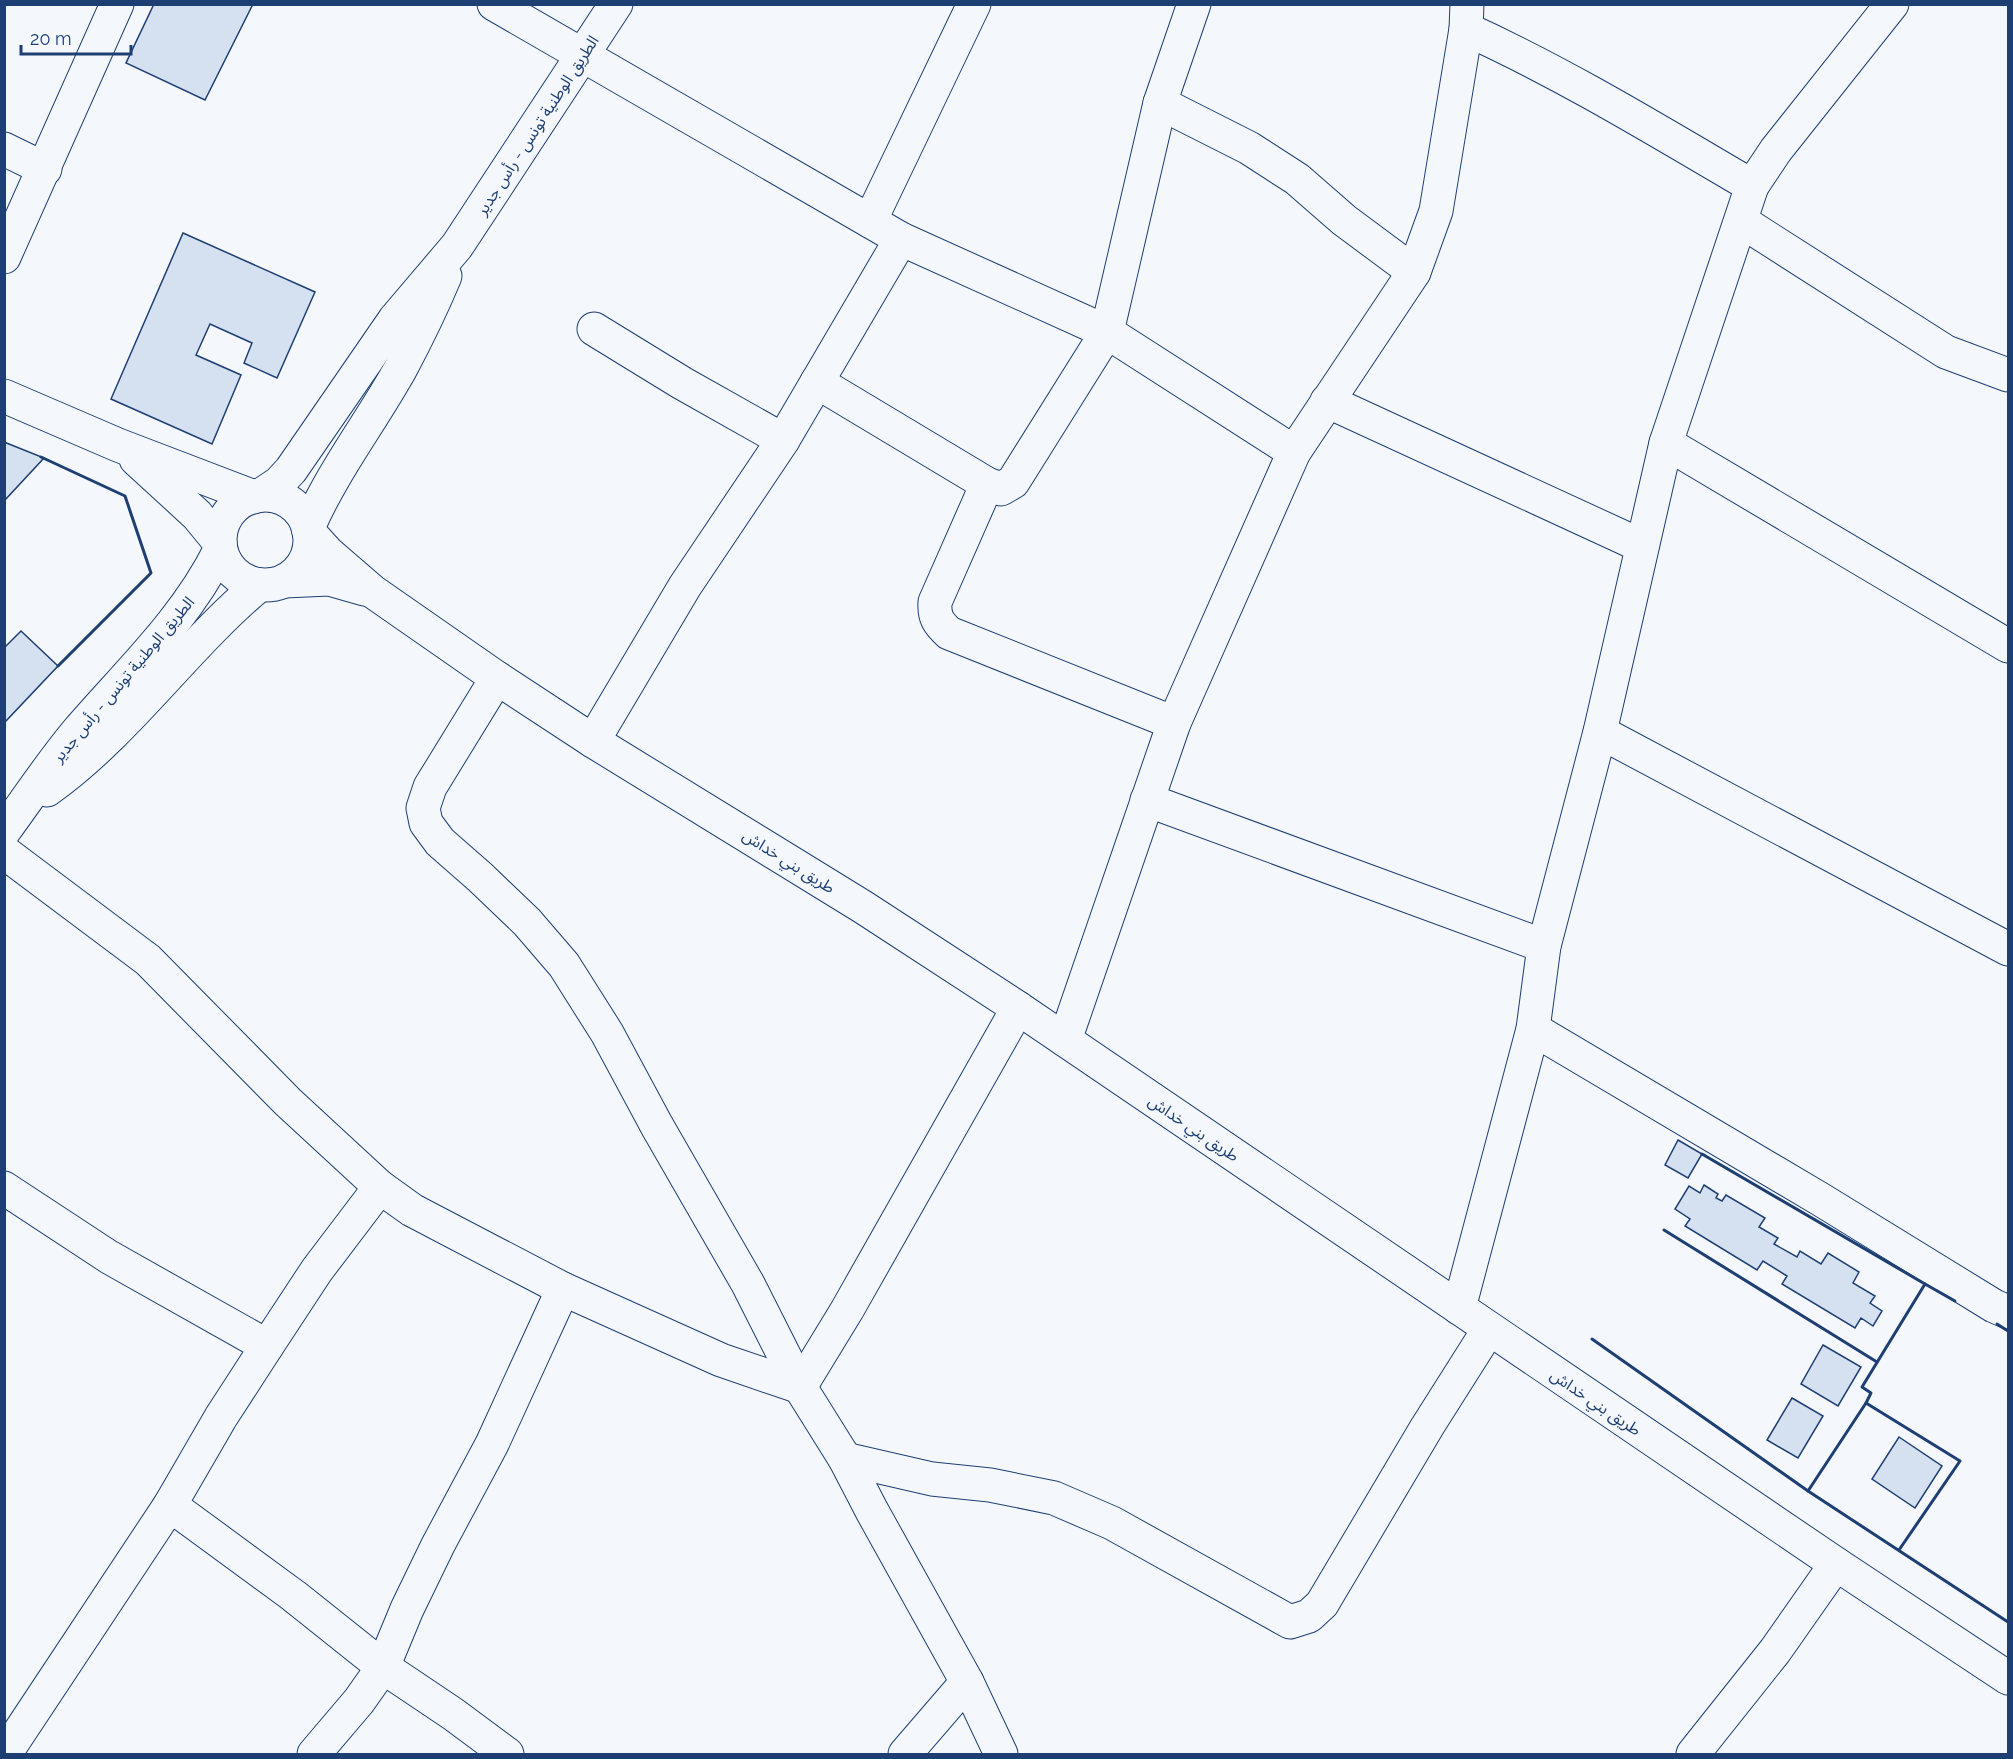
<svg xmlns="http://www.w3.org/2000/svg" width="2013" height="1759" viewBox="0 0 2013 1759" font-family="Raleway,'Noto Sans Arabic',sans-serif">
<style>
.building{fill:#d5e0f0;stroke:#1d3f73;stroke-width:1.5}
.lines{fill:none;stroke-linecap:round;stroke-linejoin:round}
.street-casing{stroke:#1d3f73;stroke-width:35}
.secondary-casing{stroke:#1d3f73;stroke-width:35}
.primary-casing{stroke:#1d3f73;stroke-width:35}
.street{stroke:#f4f7fb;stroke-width:33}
.secondary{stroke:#f4f7fb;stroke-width:33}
.primary{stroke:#f4f7fb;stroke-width:33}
.wall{stroke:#1d3f73;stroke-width:3}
.labels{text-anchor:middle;stroke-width:4.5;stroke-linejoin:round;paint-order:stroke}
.street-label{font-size:16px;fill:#1d3f73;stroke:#f4f7fb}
</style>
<rect width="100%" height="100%" fill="#f4f7fb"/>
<g class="building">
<path d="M154 4H253L205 100 126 63Z"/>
<path d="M183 233 315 292 277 378 244 363 252 343 210 324 196 355 241 375 212 444 111 399Z"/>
<path d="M4 442 44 458 4 501Z"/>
<path d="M21 631 58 666 4 723V648Z"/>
<path d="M1678 1140 1702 1154 1688 1178 1665 1165Z"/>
<path d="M1704 1185 1718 1194 1716 1198 1722 1201 1726 1195 1765 1218 1759 1227 1778 1238 1774 1244 1797 1257 1800 1251 1821 1264 1828 1253 1859 1272 1853 1283 1875 1296 1870 1303 1882 1311 1873 1326 1861 1318 1855 1328 1782 1284 1787 1276 1763 1261 1757 1270 1685 1226 1690 1219 1675 1209 1689 1186 1700 1193Z"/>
<path d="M1823 1345 1861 1367 1838 1406 1801 1384Z"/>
<path d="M1792 1398 1823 1416 1798 1458 1767 1440Z"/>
<path d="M1899 1437 1942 1466 1915 1508 1872 1479Z"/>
</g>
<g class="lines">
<defs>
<g id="street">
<path d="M494 4 901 239 1107 332 1294 452"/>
<path d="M1466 29C1565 74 1658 131 1752 186"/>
<path d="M1160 103 1249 148 1297 179 1344 220 1414 272"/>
<path d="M4 149 45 169"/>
<path d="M870 221 974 4"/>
<path d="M1741 221 1946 352 2008 375"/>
<path d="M4 257 117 4"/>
<path d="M594 329 682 383 783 440"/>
<path d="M817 382 987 484 1001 489 1013 482 1107 332 1160 103 1194 4"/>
<path d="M1327 401 1642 546"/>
<path d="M1666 443 2008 646"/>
<path d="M987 484 935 602C934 617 938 623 949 633L1174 723"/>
<path d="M497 678 430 787 423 808 426 823 440 842 480 877 527 922 564 965 607 1033 657 1126 748 1284 800 1387 845 1459 872 1511 967 1682 1001 1754"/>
<path d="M1600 732 2008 949"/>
<path d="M593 741 685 586 783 440 901 239"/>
<path d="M1147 800 1544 946"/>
<path d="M4 852 148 960 288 1102 380 1187 412 1210 563 1289 721 1360 800 1387 847 1310 1018 1008"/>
<path d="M1533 1029 1820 1199 1994 1306 2008 1312"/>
<path d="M1065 1040 1174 723 1294 452 1414 272 1436 211 1466 29 1467 4"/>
<path d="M4 1188 109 1257 267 1346"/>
<path d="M1459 1308 1533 1029 1544 946 1600 732 1666 443 1752 186 1776 150 1892 4"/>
<path d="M845 1459 932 1479 990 1485 1054 1498 1112 1523 1290 1622 1309 1616 1322 1604 1427 1427 1489 1329"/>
<path d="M170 1505 294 1596 383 1667 453 1714 507 1754"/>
<path d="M5 1754 170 1505 221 1417 267 1346 317 1270 380 1187"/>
<path d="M314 1754 359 1701 383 1667 407 1609 438 1545 492 1444 563 1289"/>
<path d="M905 1754 967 1682"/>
<path d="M1693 1754 1775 1651 1836 1564"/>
</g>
<g id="secondary">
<path d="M4 396 118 445 254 497"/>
<path d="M136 459 197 515 220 543"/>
<path d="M309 532 328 553 372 591 497 678 593 741 863 907 1018 1008 1836 1564 2008 1678"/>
<path d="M284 581 329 579 364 589"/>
</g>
<g id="primary">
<path d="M261 495 279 483 291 470 395 319 457 246 616 4"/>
<circle cx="265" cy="540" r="45"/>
<path d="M308 528C332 472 371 422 401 368 417 338 432 307 445 276"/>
<path d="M47 790C126 734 184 648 259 585"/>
<path d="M4 831C29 797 51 763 78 731 128 673 186 619 220 550"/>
</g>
</defs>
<use href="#street" class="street-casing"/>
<use href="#secondary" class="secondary-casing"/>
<use href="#primary" class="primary-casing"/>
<use href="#street" class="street"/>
<use href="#secondary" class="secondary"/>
<use href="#primary" class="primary"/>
<g class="wall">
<path d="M41 457 125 496 151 573 58 666"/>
<path d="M1702 1154 1925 1284"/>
<path d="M1664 1230 1877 1362"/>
<path d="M1997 1324 2008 1331"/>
<path d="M1592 1339 1808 1491"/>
<path d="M1866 1403 1871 1393 1862 1387 1925 1284 1955 1301"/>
<path d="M1899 1550 1960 1461 1866 1403 1808 1491 2008 1622"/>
</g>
</g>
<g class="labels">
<g class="street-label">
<text transform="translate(537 125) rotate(-57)" y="6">الطريق الوطنية تونس - رأس جدير</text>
<text transform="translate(123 679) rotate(-50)" y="6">الطريق الوطنية تونس - رأس جدير</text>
<text transform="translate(789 861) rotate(32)" y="6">طريق بني خداش</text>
<text transform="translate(1194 1128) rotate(34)" y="6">طريق بني خداش</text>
<text transform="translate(1596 1402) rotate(34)" y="6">طريق بني خداش</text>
</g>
</g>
<rect width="2013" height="1759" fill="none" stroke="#1d3f73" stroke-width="12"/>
<path d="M21 45v9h110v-9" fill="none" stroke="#1d3f73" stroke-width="3"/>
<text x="30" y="45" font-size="18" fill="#1d3f73" stroke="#f4f7fb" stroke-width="4.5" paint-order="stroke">20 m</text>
</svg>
